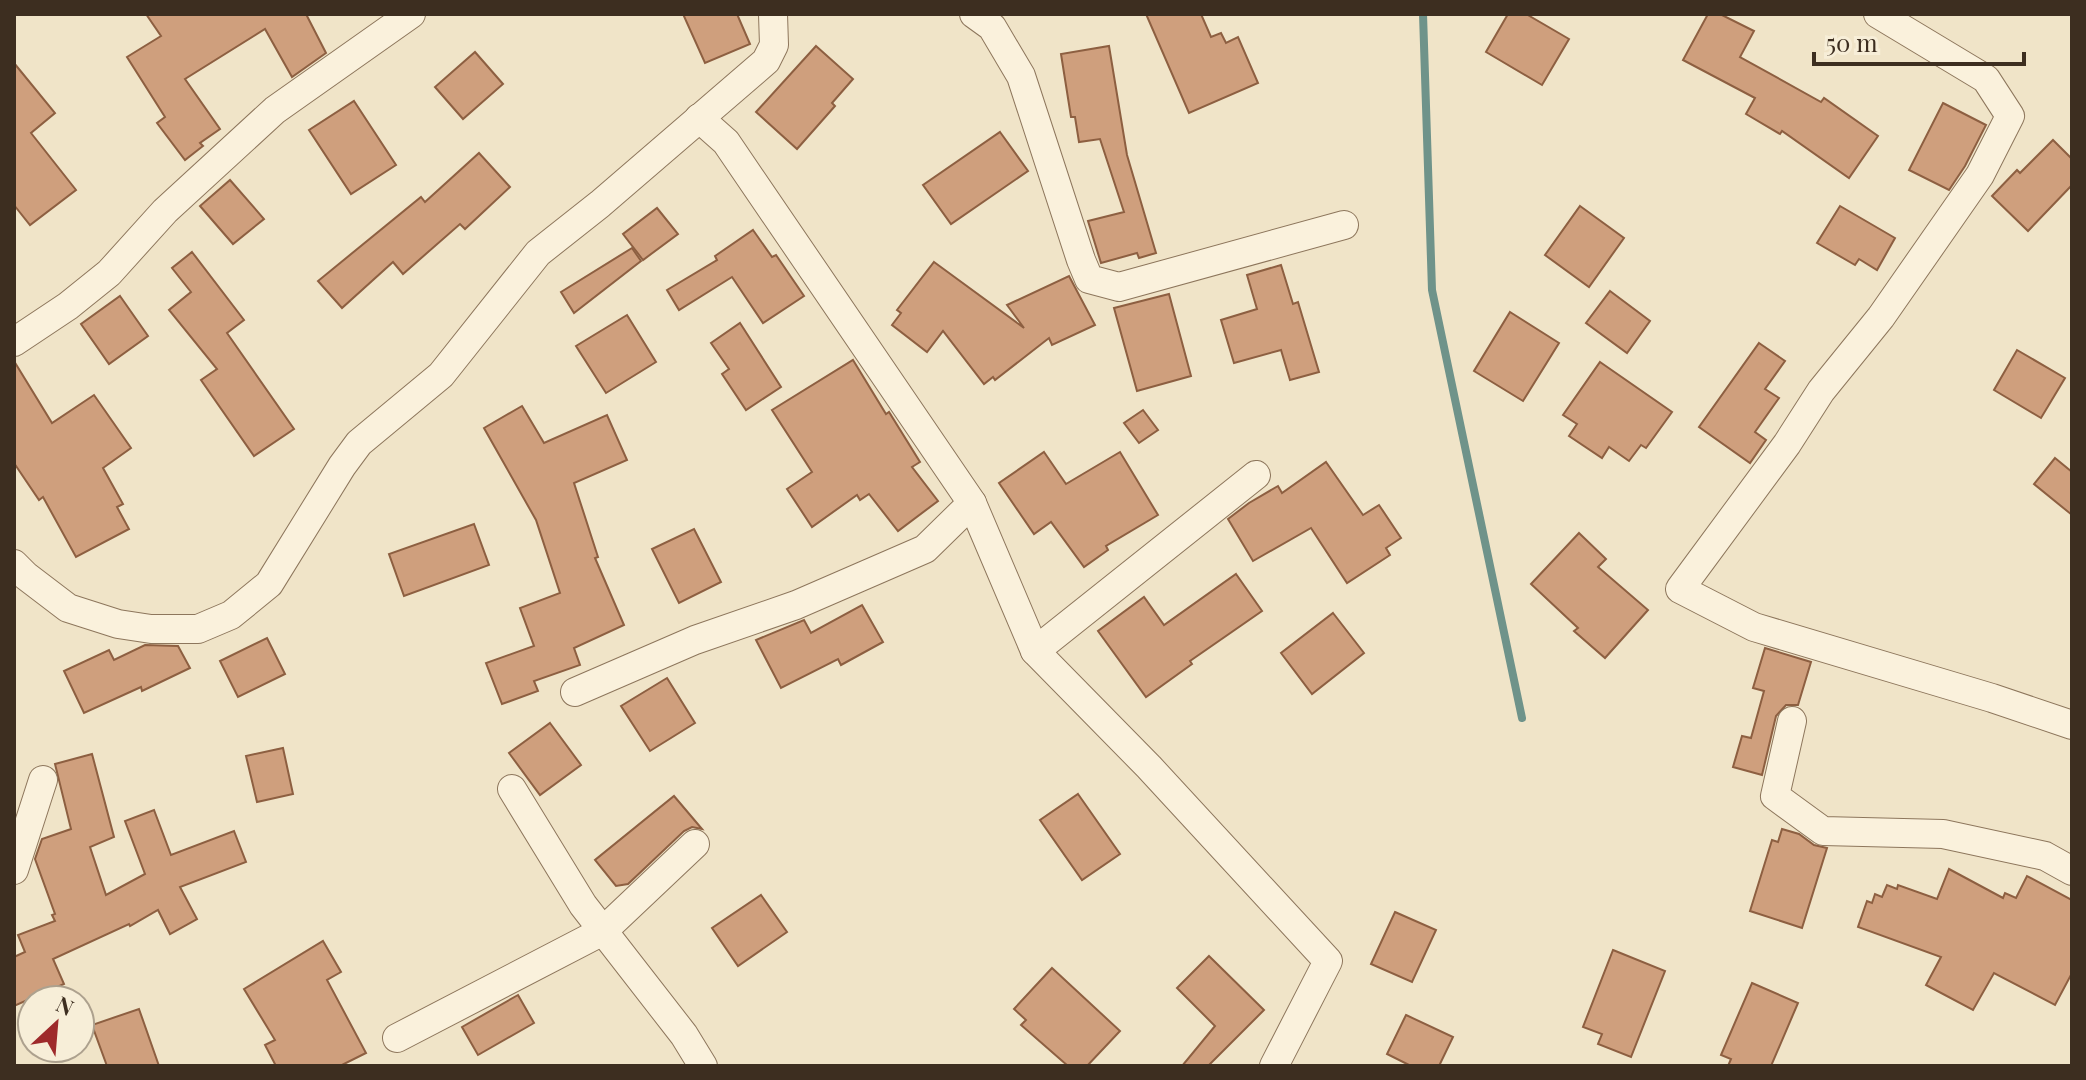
<svg xmlns="http://www.w3.org/2000/svg" width="2086" height="1080" viewBox="0 0 2086 1080" font-family="'Playfair Display',serif">
<style>
.lines{fill:none;stroke-linecap:round;stroke-linejoin:round}
.stream{stroke:#6f938a;stroke-width:8}
.building{fill:#cf9f7d;stroke:#8d5f41;stroke-width:2}
.street-casing{stroke:#8d765c;stroke-width:30}
.street{stroke:#faf1dc;stroke-width:28}
</style>
<rect width="100%" height="100%" fill="#f0e4c8"/>
<g class="lines">
<path class="stream" d="M1423 14 1432 290 1522 718"/>
</g>
<g class="building">
<path d="M146 14H306L326 53 292 77 265 29 185 79 220 129 200 143 203 146 185 160 157 123 165 117 127 57 161 36Z"/>
<path d="M683 14H737L750 44 705 63Z"/>
<path d="M1146 14H1201L1211 37 1221 33 1226 43 1238 37 1258 83 1189 113Z"/>
<path d="M1508 14H1526L1569 39 1542 85 1486 52Z"/>
<path d="M1708 14H1720L1754 31 1740 57 1821 102 1824 98 1878 136 1849 178 1782 131 1780 134 1746 114 1755 98 1683 60Z"/>
<path d="M816 46 853 79 832 103 835 106 797 149 756 112Z"/>
<path d="M1109 46 1127 155 1156 253 1139 258 1137 253 1101 263 1088 221 1124 212 1100 139 1079 142 1075 117H1071L1061 54Z"/>
<path d="M475 52 503 84 463 119 435 87Z"/>
<path d="M14 63 55 113 31 133 76 190 30 225 14 205Z"/>
<path d="M354 101 396 165 351 194 309 130Z"/>
<path d="M1943 103 1986 125 1965 166 1949 190 1909 170Z"/>
<path d="M1000 132 1028 171 951 224 923 185Z"/>
<path d="M2053 140 2072 159V185L2028 231 1992 196 2017 170 2020 173Z"/>
<path d="M479 153 510 187 465 229 460 224 403 274 393 262 342 308 318 281 421 197 425 202Z"/>
<path d="M230 180 264 219 233 244 200 206Z"/>
<path d="M1580 206 1624 238 1589 287 1545 255Z"/>
<path d="M1840 206 1895 238 1877 270 1859 259 1855 265 1817 243Z"/>
<path d="M657 208 678 234 643 260 623 234Z"/>
<path d="M753 230 772 257 776 255 804 296 763 323 732 277 679 310 667 290 717 260 715 256Z"/>
<path d="M632 248 641 261 574 313 561 292Z"/>
<path d="M192 252 244 320 227 333 294 429 254 456 201 380 217 369 169 310 191 292 172 268Z"/>
<path d="M934 262 1024 328 1007 305 1069 276 1095 325 1052 345 1049 338 995 380 993 377 984 384 943 331 927 352 892 325 901 313 897 310Z"/>
<path d="M1281 265 1293 304 1298 302 1319 372 1290 380 1281 350 1234 363 1221 320 1257 309 1247 275Z"/>
<path d="M1610 291 1650 321 1627 353 1586 323Z"/>
<path d="M1169 294 1191 376 1137 391 1114 308Z"/>
<path d="M120 296 148 336 109 364 81 324Z"/>
<path d="M1510 312 1559 343 1523 401 1474 371Z"/>
<path d="M627 315 656 362 606 393 576 346Z"/>
<path d="M740 323 781 387 746 410 722 374 729 369 711 343Z"/>
<path d="M1759 343 1785 361 1765 389 1779 398 1755 432 1766 440 1750 463 1699 427Z"/>
<path d="M2017 350 2065 378 2041 418 1994 390Z"/>
<path d="M853 360 886 414 889 412 920 462 912 467 938 501 898 531 869 494 860 500 857 495 812 527 787 489 812 472 772 410Z"/>
<path d="M14 361 52 423 94 395 131 448 103 468 123 504 117 507 129 529 76 557 43 497 39 500 14 463Z"/>
<path d="M1600 362 1672 412 1646 448 1641 445 1629 461 1609 447 1602 458 1569 436 1577 424 1563 415Z"/>
<path d="M522 406 544 443 607 415 627 460 574 483 598 557 595 558 624 625 574 648 580 665 534 681 538 691 502 704 486 663 534 646 520 608 560 593 536 520 484 428Z"/>
<path d="M1143 410 1158 430 1139 443 1124 423Z"/>
<path d="M1044 452 1066 484 1120 452 1158 515 1106 546 1108 550 1084 567 1051 522 1034 534 999 483Z"/>
<path d="M2055 458 2072 472V515L2034 484Z"/>
<path d="M1326 462 1363 515 1379 505 1401 538 1386 548 1390 555 1347 583 1311 528 1253 561 1228 519 1249 503 1278 486 1282 493Z"/>
<path d="M474 524 489 565 404 596 389 554Z"/>
<path d="M694 529 721 582 679 603 652 549Z"/>
<path d="M1579 533 1606 559 1598 567 1648 610 1605 658 1574 631 1578 628 1531 584Z"/>
<path d="M1236 574 1262 611 1190 661 1192 664 1146 697 1098 631 1144 597 1164 625Z"/>
<path d="M862 605 883 642 841 665 838 659 781 688 756 640 804 620 811 633Z"/>
<path d="M1333 613 1364 653 1312 694 1281 653Z"/>
<path d="M267 638 285 674 238 697 220 661Z"/>
<path d="M145 645 178 646 190 668 142 691 141 687 84 713 64 671 109 650 114 660Z"/>
<path d="M1765 648 1811 662 1798 705H1786L1776 716 1762 775 1733 767 1742 736 1751 738 1764 691 1753 688Z"/>
<path d="M667 678 695 723 650 751 621 706Z"/>
<path d="M550 723 581 765 540 795 509 753Z"/>
<path d="M283 748 293 794 257 802 246 756Z"/>
<path d="M92 754 114 837 90 847 106 895 145 874 125 821 154 810 171 855 234 831 246 862 180 887 197 919 170 934 158 910 130 926 129 924 53 959 64 984 14 1006V957L25 952 18 935 55 921 52 915 55 914 35 859 42 839 71 829 55 764Z"/>
<path d="M1078 794 1120 854 1082 880 1040 820Z"/>
<path d="M674 796 702 829 692 827 684 831 628 884 616 886 595 860Z"/>
<path d="M1782 829 1799 834 1814 845 1827 848 1802 928 1750 911 1772 840 1778 842Z"/>
<path d="M1949 869 2003 898 2005 893 2016 898 2027 876 2072 900V973L2055 1005 1994 973 1973 1010 1926 985 1941 957 1858 927 1867 901 1872 903 1875 894 1882 897 1887 885 1897 889 1898 885 1937 899Z"/>
<path d="M761 895 787 932 738 966 712 928Z"/>
<path d="M1395 912 1436 930 1412 982 1371 964Z"/>
<path d="M323 941 341 972 327 980 366 1053 340 1066H276L265 1045 275 1040 244 989Z"/>
<path d="M1613 950 1665 971 1631 1057 1598 1044 1602 1034 1583 1027Z"/>
<path d="M1209 956 1264 1010 1208 1066H1182L1215 1026 1177 988Z"/>
<path d="M1052 968 1120 1031 1087 1066H1068L1021 1025 1026 1020 1014 1009Z"/>
<path d="M1752 983 1798 1003 1771 1066H1728L1731 1059 1721 1055Z"/>
<path d="M518 995 534 1023 478 1055 462 1027Z"/>
<path d="M139 1009 159 1066H107L92 1025Z"/>
<path d="M1406 1015 1453 1037 1439 1066H1411L1387 1054Z"/>
</g>
<g class="lines">
<defs>
<g id="street">
<path d="M974 14 992 27 1021 76 1081 260 1089 279 1119 287 1344 225"/>
<path d="M1878 14 1986 79 2010 116 1980 175 1881 317 1821 391 1787 444 1680 589 1754 627 1992 698 2072 725"/>
<path d="M699 118 726 142 972 503 1035 651 1149 767 1328 961 1274 1066"/>
<path d="M14 342 68 306 109 273 165 211 275 110 411 14"/>
<path d="M14 564 26 576 68 608 118 624 151 629H198L231 615 269 584 342 466 359 443 441 375 538 253 600 204 766 61 774 45 773 14"/>
<path d="M1035 651 1256 475"/>
<path d="M575 692 695 640 796 605 925 549 972 503"/>
<path d="M1792 721 1775 796 1823 831 1943 834 2045 856 2072 871"/>
<path d="M512 789 583 905 684 1035 703 1066"/>
<path d="M14 870 43 780"/>
<path d="M397 1038 603 931 695 844"/>
</g>
</defs>
<use href="#street" class="street-casing"/>
<use href="#street" class="street"/>
</g>
<rect width="2086" height="1080" fill="none" stroke="#3d2e20" stroke-width="32"/>
<g transform="translate(56 1024) rotate(26)"><circle r="38" fill="#f7eed8" stroke="#ada18e" stroke-width="2"/>
<path d="M0-6L14 30L0 20L-14 30Z" fill="#9e2a2b"/>
<text y="-12" font-size="22" font-weight="bold" text-anchor="middle" fill="#3d2e20">N</text>
</g>
<path d="M1814 52v12h210v-12" fill="none" stroke="#3d2e20" stroke-width="4"/>
<text x="1826" y="52" font-size="24" fill="#3d2e20" stroke="#f7eed8" stroke-width="6" paint-order="stroke">50 m</text>
</svg>
